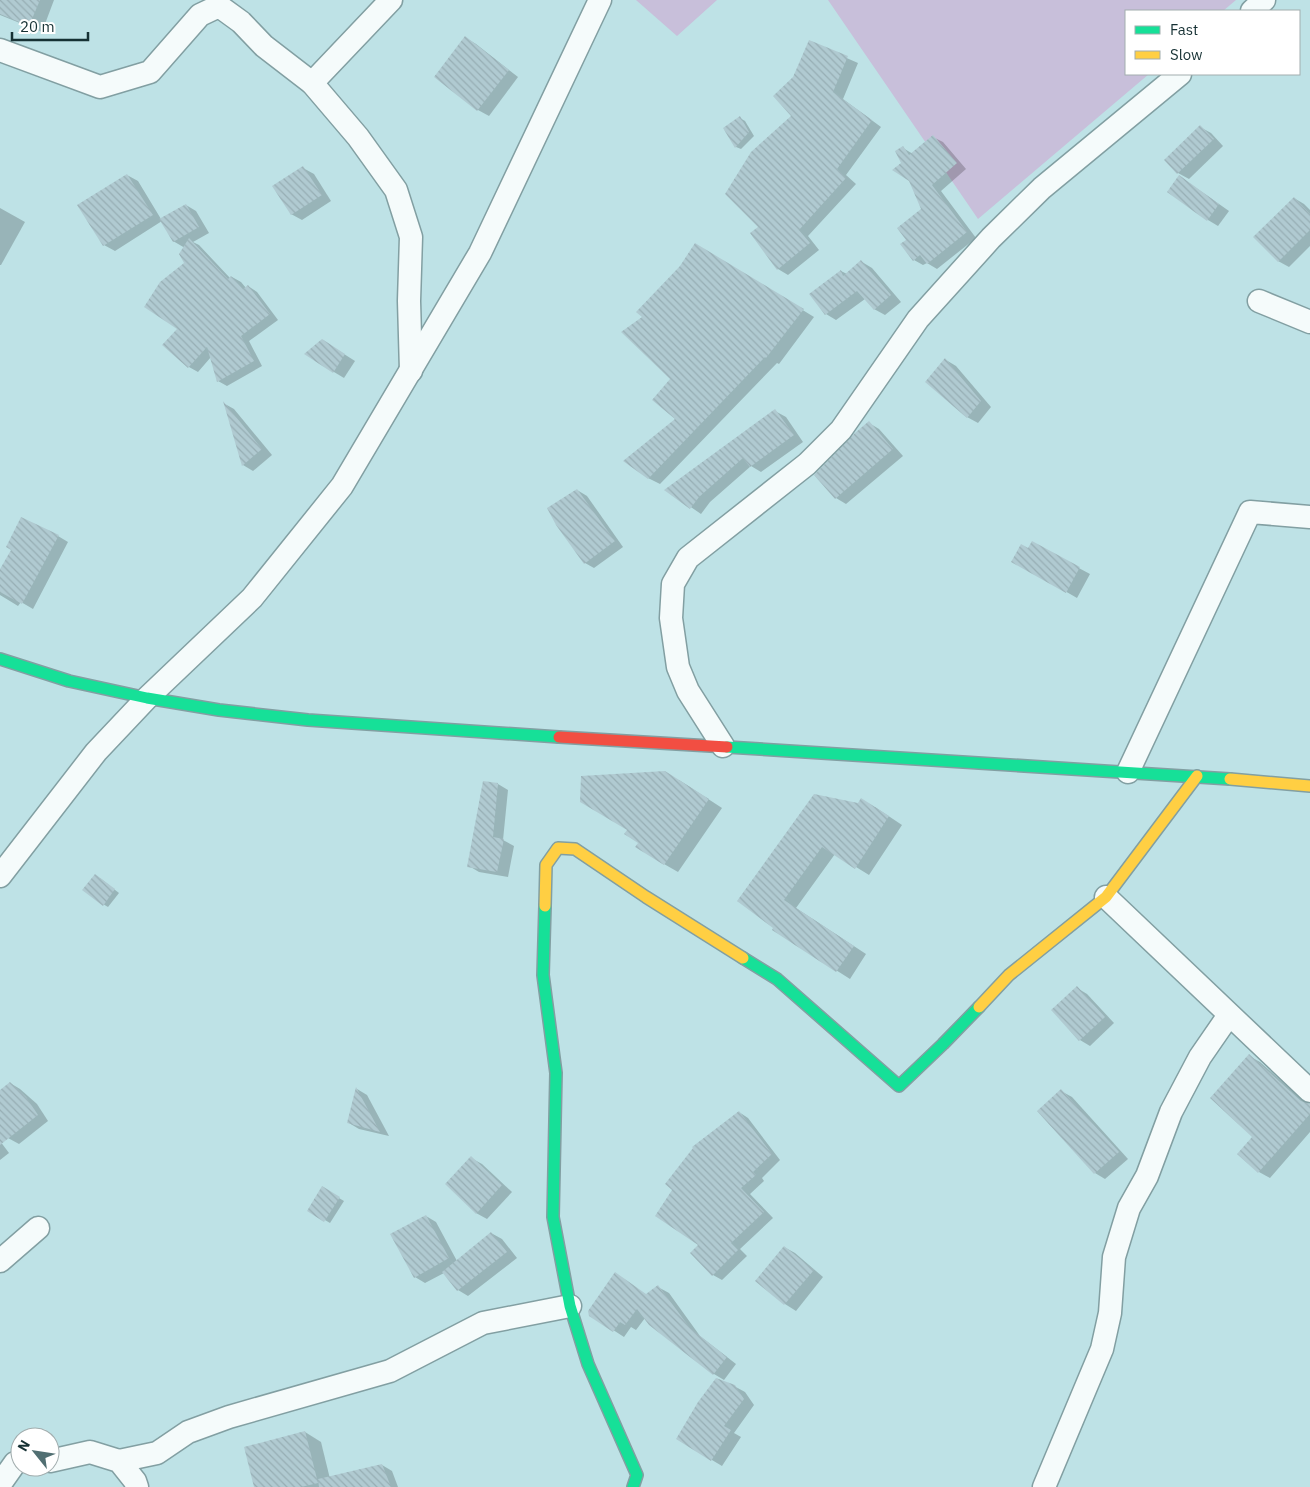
<svg xmlns="http://www.w3.org/2000/svg" width="1310" height="1487" viewBox="0 0 1310 1487" font-family="'IBM Plex Sans',sans-serif">
<style>
.pitch{fill:#c8bfda}
.shadow{fill:#0003}
.building{fill:url(#building-back-hatch)}
.lines{fill:none;stroke-linecap:round;stroke-linejoin:round}
.street-casing{stroke:#829fa2;stroke-width:25}
.fast-casing{stroke:#829fa2;stroke-width:14}
.slow-casing{stroke:#829fa2;stroke-width:14}
.jam-casing{stroke:#829fa2;stroke-width:14}
.street{stroke:#f5fbfb;stroke-width:22}
.fast{stroke:#16e098;stroke-width:11}
.slow{stroke:#ffcf43;stroke-width:11}
.jam{stroke:#f24e42;stroke-width:11}
</style>
<defs>
<pattern id="building-back-hatch" width="6" height="6" patternUnits="userSpaceOnUse" patternTransform="scale(1.25)"><rect width="6" height="6" fill="#b0cad1"/><path d="M-1 5l2 2M0 0l6 6M5-1l2 2" fill="none" stroke="#97aeb4"/></pattern>
</defs>
<rect width="100%" height="100%" fill="#bee2e6"/>
<g class="pitch">
<path d="M636 0H717L677 36Z"/>
<path d="M828 0H1236L1223 11H1126V74H1149L978 219Z"/>
</g>
<g class="shadow">
<path d="M0 0H54L42 32 0 15Z"/>
<path d="M466 38 476 44 518 77 489 116 478 110 436 77Z"/>
<path d="M810 42 858 63 843 99 881 127 846 175 856 184 808 236 819 250 788 275 778 269 751 234 760 227 793 116 794 78Z"/>
<path d="M740 118 745 121 754 136 741 149 736 147Z"/>
<path d="M1200 127 1211 133 1223 146 1189 179 1178 173 1165 160Z"/>
<path d="M933 137 943 142 966 169 941 191 976 238 937 269 927 263 923 265 914 260 907 240 923 210 902 163 903 148 913 154Z"/>
<path d="M303 168 314 174 331 201 302 220 291 214Z"/>
<path d="M127 175 138 181 161 219 186 205 196 211 209 233 193 242 199 245 230 278 232 277 241 282 246 288 248 286 257 292 278 320 249 341 262 366 227 386 218 381 211 357 198 372 189 367 185 248 173 241 162 221 115 251 104 245Z"/>
<path d="M1189 183 1229 211 1218 226 1208 220Z"/>
<path d="M1294 198 1304 204 1310 210V246L1289 267 1278 261Z"/>
<path d="M0 208 25 222 1 265H0Z"/>
<path d="M707 251 814 317 779 364 777 363 660 484 648 478 677 419 672 379 644 317Z"/>
<path d="M862 262 872 268 901 302 885 315 874 309 865 299 836 320 826 314 841 271 847 274Z"/>
<path d="M333 347 355 361 344 378 334 372Z"/>
<path d="M946 360 956 366 991 407 978 423 967 417Z"/>
<path d="M225 404 234 409 272 455 253 471 243 465Z"/>
<path d="M775 411 786 417 803 442 761 472 751 466 710 502 701 514 666 490Z"/>
<path d="M869 423 879 429 903 456 846 504 836 498Z"/>
<path d="M577 490 587 496 623 547 594 568 585 563Z"/>
<path d="M58 536 68 542 33 609 21 602 18 606 0 595V572Z"/>
<path d="M1032 543 1090 574 1077 598 1013 561 1029 549Z"/>
<path d="M679 780 722 808 678 872 664 864Z"/>
<path d="M498 784 508 790 503 840 514 846 508 877 479 872 469 866Z"/>
<path d="M875 807 902 825 869 875 835 854 796 908 866 954 850 979 773 930 775 927 739 901Z"/>
<path d="M100 878 119 893 108 907 103 904Z"/>
<path d="M1077 988 1087 994 1114 1023 1090 1046 1080 1040Z"/>
<path d="M1249 1056 1260 1062 1310 1106V1132L1270 1178 1259 1172 1239 1154 1254 1137Z"/>
<path d="M10 1083 20 1089 37 1104 48 1121 19 1144 8 1138 0 1130V1092Z"/>
<path d="M357 1089 367 1095 389 1136 359 1129 349 1123Z"/>
<path d="M1061 1091 1072 1097 1128 1159 1105 1179 1095 1173 1038 1111Z"/>
<path d="M739 1112 748 1118 780 1160 762 1178 764 1181 750 1194 773 1218 740 1249 747 1256 722 1280 713 1275 674 1189Z"/>
<path d="M0 1141 9 1153 0 1160Z"/>
<path d="M471 1158 482 1164 512 1192 487 1219 476 1213Z"/>
<path d="M322 1188 344 1201 330 1223 308 1210Z"/>
<path d="M426 1216 436 1222 457 1261 491 1233 502 1239 517 1258 468 1296 458 1290 444 1273 425 1283 415 1277Z"/>
<path d="M784 1247 795 1253 823 1277 796 1311 785 1304 756 1281Z"/>
<path d="M658 1287 669 1293 700 1336 736 1364 724 1380 714 1374 645 1318 636 1330 631 1327 624 1337 590 1315 647 1295Z"/>
<path d="M734 1386 745 1392 754 1405 734 1433 741 1437 722 1466 677 1439Z"/>
<path d="M305 1432 321 1442 332 1487H256Z"/>
<path d="M382 1465 392 1471 398 1487H347Z"/>
</g>
<g class="building">
<path d="M0 0H40L29 26 0 14Z"/>
<path d="M465 36 509 70 477 111 434 77Z"/>
<path d="M809 40 848 56 833 92 872 120 837 169 846 178 799 230 810 243 777 270 750 233 758 227 725 194 751 152 791 116 773 96 793 77Z"/>
<path d="M740 116 749 132 735 148 723 128Z"/>
<path d="M1200 125 1214 139 1177 174 1164 160Z"/>
<path d="M933 135 957 163 932 185 967 232 927 264 920 255 913 261 900 244 906 240 897 228 921 209 909 181 892 170 901 163 895 151 903 146 909 155Z"/>
<path d="M303 166 322 195 291 215 272 186Z"/>
<path d="M127 174 153 215 103 246 77 205Z"/>
<path d="M1179 175 1219 204 1207 221 1167 192Z"/>
<path d="M1294 197 1310 214V230L1278 262 1253 237Z"/>
<path d="M186 204 199 227 173 242 159 219Z"/>
<path d="M189 238 228 279 231 276 243 289 248 285 270 314 241 336 254 361 217 382 207 347 188 368 162 345 177 329 144 307 160 282 184 263 179 254Z"/>
<path d="M695 243 804 309 766 358 765 357 648 479 623 461 675 419 652 400 670 379 621 332 642 317 636 312 680 266Z"/>
<path d="M861 260 891 295 874 310 857 291 825 315 809 294 841 270 843 276Z"/>
<path d="M322 339 345 354 333 373 304 354Z"/>
<path d="M945 358 981 401 967 418 925 382Z"/>
<path d="M223 401 262 449 242 466Z"/>
<path d="M775 409 794 435 750 467 743 458 699 497 690 509 664 490Z"/>
<path d="M869 421 893 449 835 499 814 475 855 433Z"/>
<path d="M577 489 615 541 584 564 556 525 547 508Z"/>
<path d="M21 517 59 535 22 604 0 592V569L11 550 6 547Z"/>
<path d="M1032 541 1080 567 1066 593 1011 562 1021 544 1028 548Z"/>
<path d="M665 771 709 799 664 865 635 847 638 843 624 834 627 830 580 802 581 776Z"/>
<path d="M483 781 498 783 493 837 504 839 497 872 467 867Z"/>
<path d="M814 794 858 803 861 798 889 816 855 869 822 847 784 900 854 946 836 972 772 930 773 928 737 901Z"/>
<path d="M95 874 115 889 103 906 82 890Z"/>
<path d="M1077 986 1105 1017 1079 1041 1051 1010Z"/>
<path d="M1249 1054 1301 1101 1310 1104V1114L1258 1173 1237 1154 1252 1137 1210 1098Z"/>
<path d="M10 1082 26 1097 38 1115 0 1145V1090Z"/>
<path d="M356 1087 380 1132 347 1123Z"/>
<path d="M1061 1089 1119 1152 1094 1174 1037 1111Z"/>
<path d="M739 1111 772 1154 753 1172 756 1175 741 1188 764 1212 731 1243 738 1250 712 1276 690 1253 698 1245 655 1216 672 1190 665 1184 693 1148 692 1147Z"/>
<path d="M471 1156 502 1185 476 1214 445 1184Z"/>
<path d="M322 1186 340 1197 324 1222 307 1211Z"/>
<path d="M426 1215 449 1258 414 1278 390 1234Z"/>
<path d="M491 1232 507 1252 457 1291 442 1272Z"/>
<path d="M784 1246 814 1270 784 1305 755 1281Z"/>
<path d="M615 1272 646 1294 658 1285 690 1328 727 1357 713 1375 649 1325 637 1309 625 1325 620 1322 613 1332 589 1316 588 1311Z"/>
<path d="M716 1378 735 1385 744 1399 724 1426 731 1430 711 1461 676 1439 698 1402Z"/>
<path d="M305 1431 318 1483 301 1487H254L244 1447Z"/>
<path d="M382 1464 391 1487H319L318 1479Z"/>
</g>
<g class="lines">
<defs>
<g id="street">
<path d="M1252 11 1264 0"/>
<path d="M0 50 100 87 150 72 200 15 219 6 241 22 264 46 312 83 358 137 396 190 411 237 409 301 411 371"/>
<path d="M312 83 391 0"/>
<path d="M1259 301 1310 322"/>
<path d="M723 746 688 691 678 667 671 618 673 584 688 558 807 464 841 430 918 319 991 238 1042 188 1180 74"/>
<path d="M1128 772 1250 512 1310 517"/>
<path d="M0 876 96 752 147 698 252 598 342 486 480 253 600 0"/>
<path d="M1106 897 1310 1091"/>
<path d="M0 1261 38 1228"/>
<path d="M50 1461 90 1452 119 1461 135 1481 137 1487"/>
<path d="M119 1461 157 1453 188 1432 229 1417 390 1371 483 1323 570 1306"/>
<path d="M0 1481 3 1480 15 1463"/>
<path d="M1044 1487 1102 1349 1110 1313 1114 1257 1129 1208 1147 1176 1171 1112 1200 1057 1229 1015"/>
</g>
<g id="fast">
<path d="M0 659 69 681 147 698 219 710 308 720 559 737"/>
<path d="M727 747 1230 779"/>
<path d="M545 906 543 975 556 1073 553 1217 570 1306 588 1364 637 1475 633 1487"/>
<path d="M743 958 777 979 899 1086 943 1044 979 1007"/>
</g>
<g id="slow">
<path d="M1230 779 1310 786"/>
<path d="M545 906 546 865 558 848 575 849 646 897 743 958"/>
<path d="M979 1007 1009 975 1106 897 1197 776"/>
</g>
<path id="jam" d="M559 737 727 747"/>
</defs>
<use href="#street" class="street-casing"/>
<use href="#fast" class="fast-casing"/>
<use href="#slow" class="slow-casing"/>
<use href="#jam" class="jam-casing"/>
<use href="#street" class="street"/>
<use href="#fast" class="fast"/>
<use href="#slow" class="slow"/>
<use href="#jam" class="jam"/>
</g>
<rect x="1125" y="10" width="175" height="65" fill="#ffffff" stroke="#a2adae"/>
<rect x="1135" y="26" width="25" height="8" fill="#16e098" stroke="#a2adae"/>
<text x="1170" y="35" font-size="15" fill="#163134">Fast</text>
<rect x="1135" y="51" width="25" height="8" fill="#ffcf43" stroke="#a2adae"/>
<text x="1170" y="60" font-size="15" fill="#163134">Slow</text>
<g transform="translate(35 1452) rotate(300)"><circle r="24" fill="#ffffff" stroke="#a2adae"/>
<path d="M0-4L9 19L0 12L-9 19Z" fill="#516f72"/>
<text y="-8" font-size="14" font-weight="bold" text-anchor="middle" fill="#163134">N</text>
</g>
<path d="M12 32v8h76v-8" fill="none" stroke="#163134" stroke-width="2.5"/>
<text x="20" y="32" font-size="15" fill="#163134" stroke="#ffffff" stroke-width="4" paint-order="stroke">20 m</text>
</svg>
